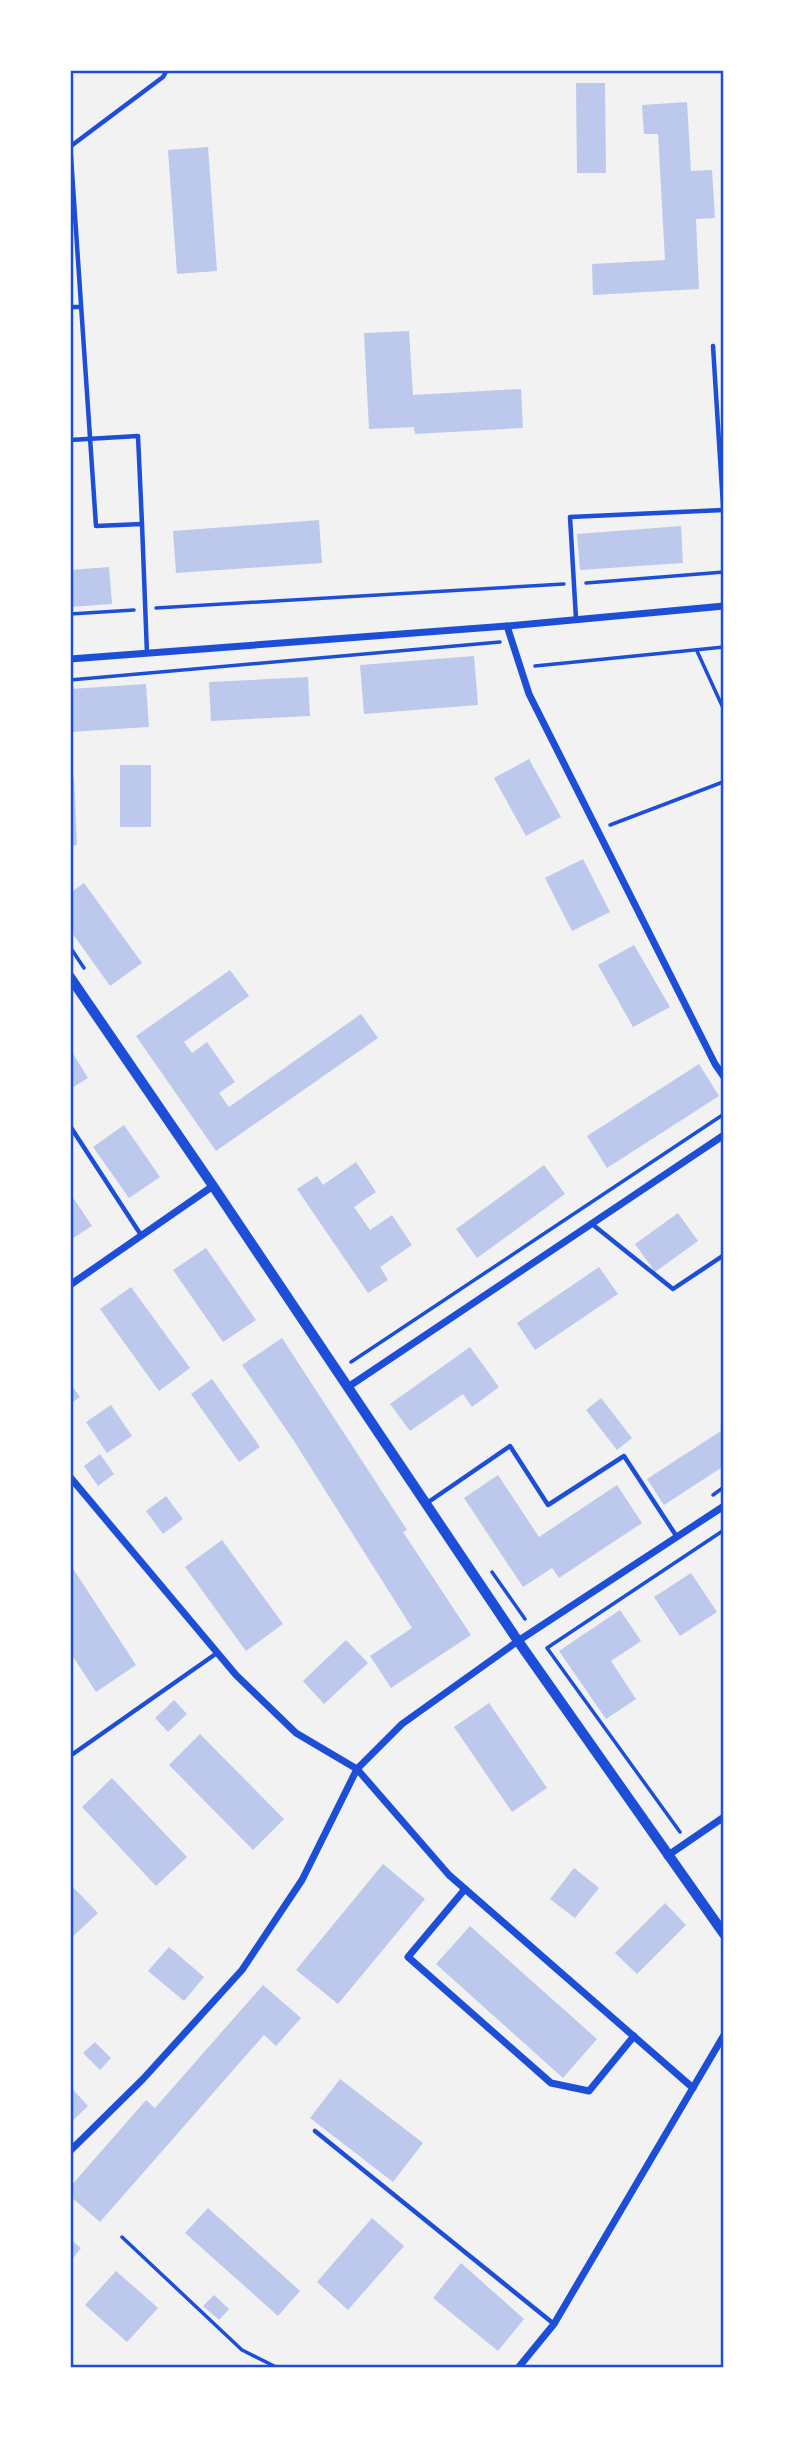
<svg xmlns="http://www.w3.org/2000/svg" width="794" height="2438" viewBox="0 0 794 2438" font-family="'Exo 2',sans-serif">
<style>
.building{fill:#bdc9ec}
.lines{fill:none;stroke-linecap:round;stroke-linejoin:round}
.path{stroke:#1d4ed8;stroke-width:3.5}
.service{stroke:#1d4ed8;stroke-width:4.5}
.minor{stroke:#1d4ed8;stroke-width:7}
.tertiary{stroke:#1d4ed8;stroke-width:10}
.neatline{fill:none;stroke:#1d4ed8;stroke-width:2.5}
</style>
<rect width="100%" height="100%" fill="#f2f2f2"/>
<g class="building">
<path d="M576 83H605L606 173H577Z"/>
<path d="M687 102 691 171 712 170 715 218 696 219 699 289 593 295 592 264 665 260 658 134H644L642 105Z"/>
<path d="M208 147 217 271 177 274 168 150Z"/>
<path d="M409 331 413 395 521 389 523 428 415 434 414 427 369 429 364 333Z"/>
<path d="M319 520 322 563 176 573 173 531Z"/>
<path d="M681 526 683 563 580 570 577 534Z"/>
<path d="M109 567 112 604 70 607V570Z"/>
<path d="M474 656 478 705 364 714 360 665Z"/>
<path d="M308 677 310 716 211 721 209 682Z"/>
<path d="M146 684 149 727 70 732V689Z"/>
<path d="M529 759 561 817 526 836 494 778Z"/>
<rect x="120" y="765" width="31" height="62"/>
<path d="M70 777H74L77 845 70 846Z"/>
<path d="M583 859 610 912 572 931 545 878Z"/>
<path d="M84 883 142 963 110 986 70 930V893Z"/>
<path d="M634 945 670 1007 633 1027 598 965Z"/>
<path d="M230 970 249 996 184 1042 192 1053 207 1042 235 1082 219 1093 229 1107 361 1014 378 1038 216 1151 136 1036Z"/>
<path d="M70 1049 88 1078 70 1089Z"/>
<path d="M699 1064 719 1096 607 1168 587 1136Z"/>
<path d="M124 1125 160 1177 129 1198 93 1147Z"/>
<path d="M356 1162 376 1192 354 1207 370 1230 392 1215 412 1245 380 1267 388 1280 368 1293 297 1189 317 1176 323 1185Z"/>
<path d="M544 1165 565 1194 477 1258 456 1229Z"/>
<path d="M74 1199 92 1226 70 1240V1201Z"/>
<path d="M678 1213 698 1241 655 1272 635 1244Z"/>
<path d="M206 1248 256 1320 223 1342 173 1270Z"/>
<path d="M599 1267 618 1294 535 1350 517 1323Z"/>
<path d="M131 1287 190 1368 159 1391 100 1309Z"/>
<path d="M282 1338 407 1530 403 1532 471 1635 391 1688 370 1656 412 1628 294 1441 242 1365Z"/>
<path d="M470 1347 499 1387 472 1407 463 1394 410 1431 390 1404Z"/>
<path d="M212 1379 260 1447 239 1462 191 1394Z"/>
<path d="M70 1383 80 1397 70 1404Z"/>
<path d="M601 1398 632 1438 617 1450 586 1410Z"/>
<path d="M111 1405 132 1436 107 1453 86 1422Z"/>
<path d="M724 1429V1466L664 1505 647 1479Z"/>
<path d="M100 1454 114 1474 98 1486 84 1466Z"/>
<path d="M498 1475 539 1537 617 1485 642 1523 559 1578 552 1568 523 1587 464 1498Z"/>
<path d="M166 1496 183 1519 163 1534 146 1511Z"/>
<path d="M222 1540 283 1624 246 1651 185 1567Z"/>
<path d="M70 1564 136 1665 96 1692 70 1652Z"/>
<path d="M691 1573 717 1612 680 1636 654 1597Z"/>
<path d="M620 1610 641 1641 611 1661 636 1699 606 1719 559 1651Z"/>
<path d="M346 1640 368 1663 324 1704 303 1681Z"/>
<path d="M174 1700 187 1714 168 1732 155 1718Z"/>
<path d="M489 1703 547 1788 512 1812 454 1727Z"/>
<path d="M200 1734 284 1819 253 1850 169 1765Z"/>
<path d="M112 1778 187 1857 156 1886 82 1807Z"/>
<path d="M383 1864 425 1899 338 2004 296 1970Z"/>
<path d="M574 1868 599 1888 575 1918 550 1899Z"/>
<path d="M70 1884 98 1913 70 1939Z"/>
<path d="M665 1903 686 1925 637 1974 615 1953Z"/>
<path d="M470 1926 597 2039 563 2078 436 1964Z"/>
<path d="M169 1947 204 1977 184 2001 148 1971Z"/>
<path d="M263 1985 301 2018 276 2046 264 2035 100 2222 70 2196V2187L146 2100 155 2108Z"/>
<path d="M95 2042 111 2058 100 2070 83 2053Z"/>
<path d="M340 2079 423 2143 393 2182 310 2118Z"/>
<path d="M70 2086 88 2106 70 2123Z"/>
<path d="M208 2208 300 2291 278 2316 185 2233Z"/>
<path d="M372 2218 404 2246 348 2310 317 2282Z"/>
<path d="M70 2239 81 2248 70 2262Z"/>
<path d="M461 2263 524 2319 498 2351 433 2298Z"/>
<path d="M116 2271 158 2308 127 2342 85 2305Z"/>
<path d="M214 2295 229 2309 219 2320 203 2306Z"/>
</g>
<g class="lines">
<g class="path">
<path d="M586 583 724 572"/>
<path d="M156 608 564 584"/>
<path d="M70 614 134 610"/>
<path d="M697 651 724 710"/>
<path d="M535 666 724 647"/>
<path d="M70 680 500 642"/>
<path d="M723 783 724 764"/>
<path d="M610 825 723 782"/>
<path d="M70 947 84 968"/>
<path d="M351 1362 724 1114"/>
<path d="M713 1495 724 1487"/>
<path d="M492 1572 525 1619"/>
<path d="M680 1832 547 1648 724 1530"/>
<path d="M122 2237 242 2350 278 2368"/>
</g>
<g class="service">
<path d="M70 142 96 526 142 524 147 654"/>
<path d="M71 146 163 77 167 70"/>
<path d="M70 307H81"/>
<path d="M713 346 724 522"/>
<path d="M70 440 138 436 142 524"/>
<path d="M576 619 570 517 723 510"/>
<path d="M70 1126 141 1235"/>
<path d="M592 1224 673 1289 724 1255"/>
<path d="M427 1503 510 1446 548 1505 624 1456 677 1537"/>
<path d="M70 1756 217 1653"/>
<path d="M315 2131 554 2324"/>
</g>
<g class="minor">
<path d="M507 626 529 694 715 1064 724 1077"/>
<path d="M70 659 507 626 724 606"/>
<path d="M70 1285 213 1186"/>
<path d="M348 1387 724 1135"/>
<path d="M70 1477 236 1675 296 1733 357 1769 449 1875 693 2088"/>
<path d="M667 1856 724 1817"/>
<path d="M465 1889 408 1957 551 2083 589 2091 634 2036"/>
<path d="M70 2151 143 2079 242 1970 302 1880 357 1769 402 1724 518 1641 724 1506"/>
<path d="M518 2368 554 2324 724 2035"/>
</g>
<path class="tertiary" d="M70 977 213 1186 518 1641 724 1934"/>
</g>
<rect width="794" height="2438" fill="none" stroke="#ffffff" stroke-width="144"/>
<rect x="72" y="72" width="650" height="2294" class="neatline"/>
</svg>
